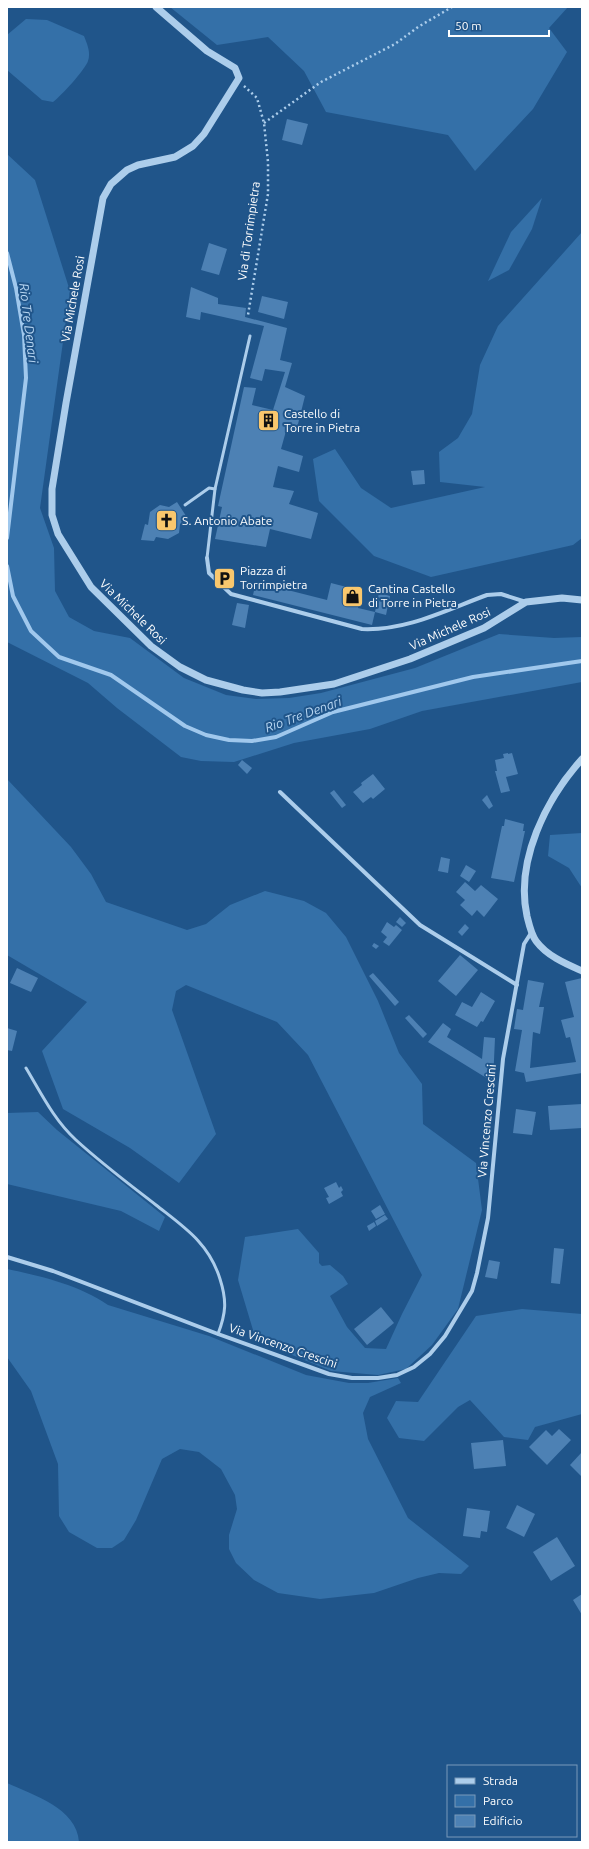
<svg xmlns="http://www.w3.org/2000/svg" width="589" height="1849" viewBox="0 0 589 1849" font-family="Ubuntu,sans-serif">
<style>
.green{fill:#3470a8}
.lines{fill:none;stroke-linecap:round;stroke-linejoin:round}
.stream{stroke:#a0c8ed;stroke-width:4}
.building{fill:#4d81b4}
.path{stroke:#accdeb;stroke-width:2.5;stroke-dasharray:2 3;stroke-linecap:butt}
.service{stroke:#accdeb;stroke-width:3}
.minor{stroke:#accdeb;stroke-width:4}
.tertiary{stroke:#accdeb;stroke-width:7}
.labels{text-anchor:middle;stroke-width:4;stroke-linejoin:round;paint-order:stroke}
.street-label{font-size:12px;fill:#fff;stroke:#20558a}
.poi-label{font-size:12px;fill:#fff;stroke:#20558a;text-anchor:start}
.water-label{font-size:13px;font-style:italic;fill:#b8d6f2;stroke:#20558a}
</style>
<rect width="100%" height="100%" fill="#20558a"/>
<g class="green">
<path d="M170 7H568L549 28 567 52 533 109 475 171 448 135 326 112 304 71 268 37 217 45Z"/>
<path d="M26 19 47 20 84 36C87 44 91 52 88 61 85 70 61 96 53 102L42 100 7 70V35Z"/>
<path d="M7 154 35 180 70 291 40 508 54 548 55 591 69 617 94 631 130 638 184 678 226 695 256 699 289 698 321 693 415 668 499 634 554 638 582 637V682L422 711 370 729 294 743 234 762 201 761 181 757 117 708 88 683 7 642Z"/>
<path d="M542 198 532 229 509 270 488 281 511 232Z"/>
<path d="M582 232V538L573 545 431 577 374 556 319 501 313 459 335 449 361 488 391 508 485 487 440 482 439 452 458 438 472 414 480 365 498 326Z"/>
<path d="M7 779 71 847 91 874 106 902 187 930 206 924 230 905 265 891 304 901 326 913 346 937 378 1001 399 1053 422 1084 423 1124 476 1163 482 1210 458 1309 432 1345 406 1369 378 1375 331 1371 256 1340 238 1280 245 1237 298 1229 319 1253V1263L322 1266 330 1265 343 1276 348 1284 330 1296 347 1327 365 1348 386 1349 402 1314 422 1275 308 1055 277 1022 186 985 176 991 172 1010 216 1134 179 1183 130 1148 63 1109 42 1051 87 1002 7 955Z"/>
<path d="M582 833V888L569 868 548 856 550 835Z"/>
<path d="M38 1112 57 1130 165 1217 159 1231 121 1211 7 1184V1113Z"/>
<path d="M7 1269C41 1276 79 1285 108 1305L209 1336 306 1375 349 1383H368L398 1378 401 1383 370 1397 363 1413 368 1439 408 1518 469 1566 461 1574 439 1573 418 1578 374 1593 320 1599 278 1593 254 1580 236 1563 229 1549V1535L237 1509 235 1495 221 1469 199 1452 180 1449 162 1459 136 1520 124 1540 112 1548H97L69 1532 59 1516 58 1464 31 1391 7 1357Z"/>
<path d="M522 1309 582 1314V1414L535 1427 528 1440 504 1437 470 1400 458 1407 424 1441 399 1438 387 1418 396 1401 418 1402 476 1316Z"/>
<path d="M7 1783C33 1795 77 1808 79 1842H7Z"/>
</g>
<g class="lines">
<g class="stream">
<path d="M7 253 16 288 24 335 26 378 7 538"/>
<path d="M7 566 13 596 31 631 59 657 111 675 185 726 206 735 229 740 252 741 276 737 333 712 473 677 582 661"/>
</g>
</g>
<g class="building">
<path d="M287 119 308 124 302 145 282 140Z"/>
<path d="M209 243 227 249 219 275 201 270Z"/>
<path d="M191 287 218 298V304L246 308 245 317 287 328 280 360 292 363 285 387 305 396 296 432 286 431 281 449 303 456 299 472 278 466 273 487 294 491 289 504 318 513 311 539 270 529 266 547 215 539 222 507 218 506 244 387 256 388 252 405 273 410 285 372 265 369 262 381 250 378 264 326 201 312 200 320 186 317Z"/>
<path d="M262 296 288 302 284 319 258 312Z"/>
<path d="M424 470 425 484 413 485 411 471Z"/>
<path d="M177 502 188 519 180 524 179 533 168 539 156 537 154 541 141 540 145 524 148 525 150 512 160 505 169 507Z"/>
<path d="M256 582 327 600 331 583 362 591 358 608 375 612 372 625 253 595Z"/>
<path d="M379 593 390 596 386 615 375 612Z"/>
<path d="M237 603 249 605 245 628 232 625Z"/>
<path d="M508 753V754L512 753 518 774 506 777 510 791 501 793 495 771H497L495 760 504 758 503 754Z"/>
<path d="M242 760 252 768 247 774 238 765Z"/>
<path d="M373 774 385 789 373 799 371 797 363 803 353 792 362 785 361 783Z"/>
<path d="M334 790 346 805 342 808 330 793Z"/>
<path d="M487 795 493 806 489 809 482 800Z"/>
<path d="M505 819 524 824 523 831H525L514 882 491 878 502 826H504Z"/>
<path d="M441 857 450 859 448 873 438 871Z"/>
<path d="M466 865 476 871 469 882 460 876Z"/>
<path d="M465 882 475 891 481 885 498 899 484 917 477 910 472 916 460 905 465 900 456 892Z"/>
<path d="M400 917 406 923 402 927 396 922Z"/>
<path d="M387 922 394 927 396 925 402 930 389 946 383 942 387 937 381 932Z"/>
<path d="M465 924 469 928 462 936 458 932Z"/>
<path d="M374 943 379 946 376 949 372 946Z"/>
<path d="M460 955 478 970 456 996 438 981Z"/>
<path d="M17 968 38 978 31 992 10 983Z"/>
<path d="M373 973 399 1002 395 1006 369 976Z"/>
<path d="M582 978V1073L526 1082 524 1073 515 1071 522 1030 514 1029 517 1009 523 1010 528 980 544 983 539 1007H544L540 1034 533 1032 530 1068 576 1062 570 1037 566 1038 561 1020 574 1017 565 982Z"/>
<path d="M481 992 495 1001 483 1022 481 1021 477 1027 455 1015 462 1002 472 1007Z"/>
<path d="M409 1015 427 1034 423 1038 405 1018Z"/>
<path d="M443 1023 451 1029 447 1037 482 1059 484 1037 495 1038 493 1082 428 1042Z"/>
<path d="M7 1028 17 1031 12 1051 7 1050Z"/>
<path d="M582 1104V1128L550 1130 548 1106Z"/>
<path d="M516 1109 536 1112 532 1135 513 1133Z"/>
<path d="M336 1182 339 1188 341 1186 343 1190 341 1192 343 1196 329 1204 326 1198 329 1197 324 1188Z"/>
<path d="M380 1205 385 1214 376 1219 371 1211Z"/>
<path d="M385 1215 388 1219 377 1226 375 1221Z"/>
<path d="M374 1222 376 1226 369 1231 367 1226Z"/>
<path d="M554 1248 564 1249 560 1284 551 1283Z"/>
<path d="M489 1260 500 1262 497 1279 485 1277Z"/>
<path d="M381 1307 394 1323 367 1345 354 1329Z"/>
<path d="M559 1429 571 1440 547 1465 529 1447 546 1430 552 1436Z"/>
<path d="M503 1440 506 1466 474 1469 471 1443Z"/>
<path d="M582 1452V1477L570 1465Z"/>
<path d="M517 1505 535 1514 524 1537 506 1528Z"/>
<path d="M467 1508 490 1511 487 1532 481 1531 480 1538 463 1536Z"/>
<path d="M557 1537 575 1566 551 1581 533 1552Z"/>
<path d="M582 1594V1615L573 1600Z"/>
</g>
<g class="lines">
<g class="path">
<path d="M244 86 257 98 264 123 268 162V194L248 315"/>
<path d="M264 123 321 82 395 44 418 27 452 7"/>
</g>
<g class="service">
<path d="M185 505 209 488 215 489"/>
<path d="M207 558 215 489 250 336"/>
<path d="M26 1068C41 1093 54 1120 76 1140 101 1163 129 1184 156 1205 184 1227 209 1243 220 1279 227 1301 226 1313 218 1334"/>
</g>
<g class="minor">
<path d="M207 558 209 573 231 594 362 629C406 631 446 610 487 595L501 594 526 602"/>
<path d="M280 792 420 925 517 985"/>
<path d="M7 1257 53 1271 218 1334 329 1374 352 1378H378L397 1375 414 1367 430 1354 445 1336 472 1291 477 1273 488 1218 503 1059 524 944 531 933"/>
</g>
<g class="tertiary">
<path d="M156 7 207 51 235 68 239 78 204 134 193 146 175 157 138 165 127 170 111 184 103 198 66 403 52 489V515L58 534 91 587 151 646 180 667 206 680 243 690 262 693 280 692 334 684 410 659 484 628 526 602 562 598 582 600"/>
<path d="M582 759C546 799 515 861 527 916 529 924 531 934 536 941 547 956 566 964 582 971"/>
</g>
</g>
<defs>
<symbol id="building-square" viewBox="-11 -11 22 22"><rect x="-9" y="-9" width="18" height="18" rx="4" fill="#f9c76d" stroke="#20558a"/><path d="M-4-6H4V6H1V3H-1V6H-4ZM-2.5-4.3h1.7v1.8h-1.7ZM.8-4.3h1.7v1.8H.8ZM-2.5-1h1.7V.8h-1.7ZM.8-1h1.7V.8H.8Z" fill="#111"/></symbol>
<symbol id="church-square" viewBox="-11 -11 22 22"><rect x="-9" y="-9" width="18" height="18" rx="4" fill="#f9c76d" stroke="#20558a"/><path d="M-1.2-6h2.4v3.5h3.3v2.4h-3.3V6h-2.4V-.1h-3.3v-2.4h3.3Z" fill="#111"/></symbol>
<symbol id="parking-square" viewBox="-11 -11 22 22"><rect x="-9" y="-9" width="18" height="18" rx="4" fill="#f9c76d" stroke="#20558a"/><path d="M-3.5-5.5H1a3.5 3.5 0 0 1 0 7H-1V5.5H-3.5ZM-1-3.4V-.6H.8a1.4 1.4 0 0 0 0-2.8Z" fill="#111"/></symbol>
<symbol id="shop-square" viewBox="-11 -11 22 22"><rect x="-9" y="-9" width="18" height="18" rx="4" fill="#f9c76d" stroke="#20558a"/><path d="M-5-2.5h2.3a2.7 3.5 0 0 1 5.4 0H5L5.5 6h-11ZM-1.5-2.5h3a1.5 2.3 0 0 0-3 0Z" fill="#111"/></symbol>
</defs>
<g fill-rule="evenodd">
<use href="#building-square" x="256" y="408" width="25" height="25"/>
<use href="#church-square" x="154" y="508" width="25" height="25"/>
<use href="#parking-square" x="212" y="566" width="25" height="25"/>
<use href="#shop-square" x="340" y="584" width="25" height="25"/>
</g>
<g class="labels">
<g class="street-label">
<text transform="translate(249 231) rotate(-82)" y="4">Via di Torrimpietra</text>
<text transform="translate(73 299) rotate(-80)" y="4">Via Michele Rosi</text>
<text transform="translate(133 612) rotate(44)" y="4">Via Michele Rosi</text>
<text transform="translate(450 629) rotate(-24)" y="4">Via Michele Rosi</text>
<text transform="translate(487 1121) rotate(-85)" y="4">Via Vincenzo Crescini</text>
<text transform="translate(283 1346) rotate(19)" y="4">Via Vincenzo Crescini</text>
</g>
<g class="poi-label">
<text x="284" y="418">Castello di<tspan x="284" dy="14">Torre in Pietra</tspan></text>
<text x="182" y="525">S. Antonio Abate</text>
<text x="240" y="575">Piazza di<tspan x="240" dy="14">Torrimpietra</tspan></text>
<text x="368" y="593">Cantina Castello<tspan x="368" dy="14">di Torre in Pietra</tspan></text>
</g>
<g class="water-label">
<text transform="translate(29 323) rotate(83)" y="5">Rio Tre Denari</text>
<text transform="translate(303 714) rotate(-20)" y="5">Rio Tre Denari</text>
</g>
</g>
<rect width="589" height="1849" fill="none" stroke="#ffffff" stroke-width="16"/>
<rect x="447" y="1765" width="130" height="72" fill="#20558a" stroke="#7999b9"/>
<rect x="455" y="1778" width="20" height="6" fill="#accdeb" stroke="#7999b9"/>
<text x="483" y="1785" font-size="12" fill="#ffffff">Strada</text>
<rect x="455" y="1795" width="20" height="12" fill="#3470a8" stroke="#7999b9"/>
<text x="483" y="1805" font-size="12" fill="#ffffff">Parco</text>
<rect x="455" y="1815" width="20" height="12" fill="#4d81b4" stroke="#7999b9"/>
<text x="483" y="1825" font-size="12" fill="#ffffff">Edificio</text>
<path d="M449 30v6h100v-6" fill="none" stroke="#ffffff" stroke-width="2"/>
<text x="455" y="30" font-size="12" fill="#ffffff" stroke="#20558a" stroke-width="3" paint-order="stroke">50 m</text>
</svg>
